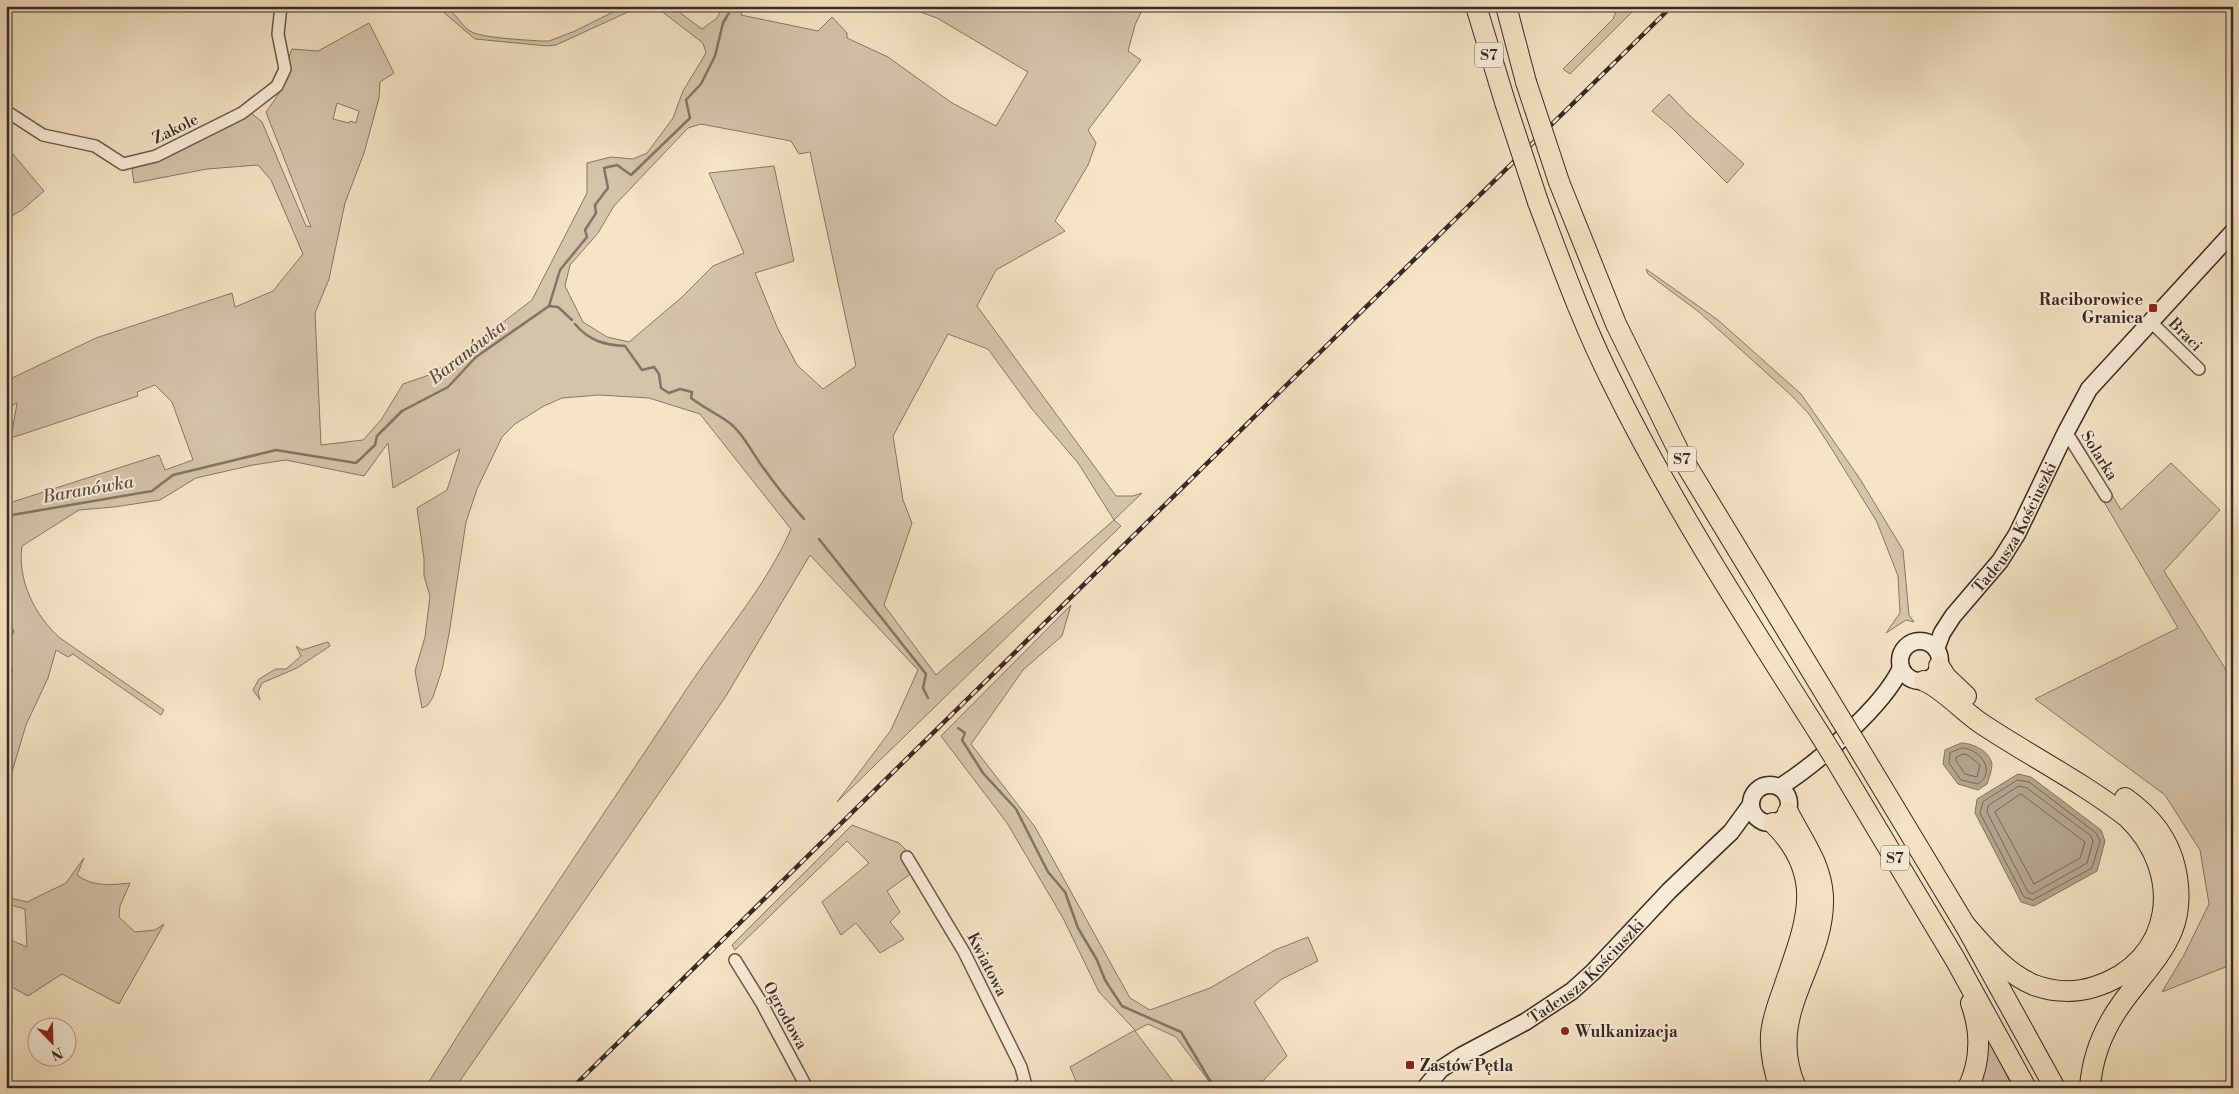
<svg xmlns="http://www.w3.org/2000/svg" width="2239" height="1094" viewBox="0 0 2239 1094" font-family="'Libre Bodoni',serif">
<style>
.green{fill:#d6c4aa;stroke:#867767;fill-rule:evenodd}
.water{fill:#b5a58e;stroke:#837464}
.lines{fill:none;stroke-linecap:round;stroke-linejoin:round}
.shore{stroke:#766859;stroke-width:1}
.stream{stroke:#837464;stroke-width:2.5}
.street-casing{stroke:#67584c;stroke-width:14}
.secondary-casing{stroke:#372a24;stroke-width:19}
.highway-casing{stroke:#372a24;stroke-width:22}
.street{stroke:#f9edd9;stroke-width:11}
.secondary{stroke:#f9edd9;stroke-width:16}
.highway{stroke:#f6e4c5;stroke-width:20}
.rail-casing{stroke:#372a24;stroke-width:4.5}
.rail{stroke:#f9edd9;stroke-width:2.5;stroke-dasharray:8;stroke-linecap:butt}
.highway-bridge-casing{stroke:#372a24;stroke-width:22;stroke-linecap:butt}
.highway-bridge{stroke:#f6e4c5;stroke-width:20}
.poi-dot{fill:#8f2418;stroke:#f9edd9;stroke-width:2}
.labels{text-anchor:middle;stroke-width:4;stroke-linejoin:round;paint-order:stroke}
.shield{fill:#f9edd9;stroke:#71645a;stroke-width:1}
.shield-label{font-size:15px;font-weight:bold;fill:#372a24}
.street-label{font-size:16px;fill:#372a24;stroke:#f9edd9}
.poi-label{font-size:16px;font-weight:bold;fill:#372a24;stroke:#f9edd9;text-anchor:start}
.water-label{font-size:18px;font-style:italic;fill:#5d4f44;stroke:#f9edd9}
</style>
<rect width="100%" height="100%" fill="#f6e4c5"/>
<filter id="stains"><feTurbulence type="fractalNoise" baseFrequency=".004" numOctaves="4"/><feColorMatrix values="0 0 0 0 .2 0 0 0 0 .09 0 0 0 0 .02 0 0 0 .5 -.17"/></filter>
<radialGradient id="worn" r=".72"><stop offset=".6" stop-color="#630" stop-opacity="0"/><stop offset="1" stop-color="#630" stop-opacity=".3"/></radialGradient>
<g class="green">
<path d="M436 6C454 6 457 22 470 31 480 38 526 40 541 41H549L575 31 625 6H641L556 45 548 46 475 39Z"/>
<path d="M651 6H671L702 29 717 18 723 6H743L741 15 818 31 832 17 847 33V38L888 57 952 103 996 126 1028 72 937 18 903 6H1144L1135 25 1128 51 1141 60 1088 130 1096 143 1088 165 1055 221 1065 231 996 270 977 306 1116 496H1133L1142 493 1114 520 1121 526 837 802 891 730 918 670 810 555 726 696 455 1088H425C508 953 599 822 686 690 721 637 766 587 791 529L700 414 649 398 599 395 562 398 544 406 515 424 502 437 477 489 466 522 449 634 442 670 433 697 428 705 422 708 415 671 425 637 430 596 424 576V559L417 508 447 490 460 449 393 488 388 443 364 476 286 460 253 465 196 478 160 500 114 507 79 510 22 546C17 580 35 616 60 638L164 710 161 715 73 654 68 657 56 650 48 678 26 725 6 792V504L159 455 165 470 193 460 172 402 155 385 137 392 138 396 11 438 17 403 6 409V381L96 338 232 293 235 307 273 291 303 254 271 180 258 165 207 169 134 183 132 169 136 165 250 112 262 122 306 226 311 227 266 112C274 101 282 90 287 77 290 68 287 58 292 49L318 51 369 23 394 73 380 82 379 98 364 153 345 203 329 279 315 313 321 445 363 440 381 420 403 384 429 375 459 356 532 300 587 193V163L611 157 633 159 647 153 673 118 683 91 706 53 703 43 656 7ZM337 103 359 111 356 123 350 121 349 123 333 119ZM701 124 791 141 799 154 810 152 856 366 823 389 797 365 777 327 755 273 794 261 774 166 709 173 744 253 713 266 681 298 629 342 607 337 583 322 565 286 570 265 598 233 614 206 688 128ZM948 334 988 349 1032 409 1078 463 1114 520 936 675 884 605 912 523 903 500 893 436Z"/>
<path d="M1618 6H1638L1570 74 1563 69 1613 19Z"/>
<path d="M1669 94 1688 114 1744 164 1727 183 1673 129 1652 111Z"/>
<path d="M12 153 44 191 22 210 6 219V156Z"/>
<path d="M1646 269 1718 320 1801 394 1860 479 1903 550 1909 615 1914 622 1906 620 1886 633 1900 613 1898 576 1877 522 1833 451 1809 414 1792 396 1699 312 1648 274Z"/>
<path d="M2077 436 2121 510 2171 463 2220 510 2164 571 2233 681V964L2162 992 2184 955 2209 904 2200 850 2165 795 2035 699 2178 628 2073 449Z"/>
<path d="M1071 605 1062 636 1023 670 971 744 1035 827 1130 998 1150 1010 1210 988 1275 950 1308 937 1318 961 1282 979 1254 1002 1287 1056 1256 1088H1214L1176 1037 1148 1024 1135 1031 1178 1088H1079L1070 1067 1135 1030 1099 992 1063 918 1007 823 941 736Z"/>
<path d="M328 642 330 646 297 668 262 683 258 692 260 700 253 690 259 679 276 669H286L301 656 296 646 302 650Z"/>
<path d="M852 825 899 843 910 854 912 873 887 891 900 912 890 922 904 939 880 953 856 923 841 935 822 902 869 863 847 841 735 950 732 945Z"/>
<path d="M84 858 77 875C93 887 111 885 130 883L120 906 119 917 135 932 155 930 164 924 119 1004 62 974 28 996 6 984V938L27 947 25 909 7 904 6 897 27 902 66 883Z"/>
<path d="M1986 1034 2013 1088H1975Z"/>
</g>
<g class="water">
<path d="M1961 743C1972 743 1990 751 1992 764 1992 770 1989 778 1987 784L1978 790 1958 784 1943 764 1945 750Z"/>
<path d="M2018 774 2031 777 2101 830 2105 841 2097 871 2034 906 2021 902 1975 813 1977 799Z"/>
</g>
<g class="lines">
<g class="shore">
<path d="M1962 748C1980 748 1997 772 1978 784L1961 780 1949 763 1950 753Z"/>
<path d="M1963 754 1968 755 1980 765 1977 777 1965 774 1956 761V758Z"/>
<path d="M2018 780 2029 782 2096 833 2100 841 2092 868 2033 900 2024 897 1980 813 1983 802Z"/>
<path d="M2019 786 2027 788 2091 836 2093 841 2087 863 2032 894 2028 892 1987 812 1988 806Z"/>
<path d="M2021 794 2085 842 2080 858 2034 884 1995 812Z"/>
</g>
<g class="stream">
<path d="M549 306 558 307 572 320"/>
<path d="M575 324C589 341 605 345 625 346L642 370 654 367 659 374 661 388 669 393 680 389 692 392 691 398C703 407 715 413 727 421 743 432 753 455 765 470 777 487 790 503 804 519"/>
<path d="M6 516 152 491 173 475 276 450 356 463 375 445 377 436 402 411 448 387 476 357 549 306 560 270 587 237 585 230 596 213 595 205 608 188 604 168 617 165 631 175 690 118 686 100 701 84 715 56 723 23 733 6"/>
<path d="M819 539 926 674 923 688 928 698"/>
<path d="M6 622 13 631 6 650"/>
<path d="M6 657 12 669 6 703"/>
<path d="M958 728 965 733 962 740 983 773 1016 809 1048 872 1065 892 1078 928 1097 960 1105 980 1122 1006 1181 1032 1209 1079 1217 1088"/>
</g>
<defs>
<g id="street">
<path d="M6 111 43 135 95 146 123 164 156 156 242 113 277 86 285 69 278 34 281 6"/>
<path d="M2150 321 2199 369"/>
<path d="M2066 432 2106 496"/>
<path d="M907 857 964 952 1021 1067 1025 1082 1017 1088"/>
<path d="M735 960 761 1002 807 1088"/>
</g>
<g id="secondary">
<circle cx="1920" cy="661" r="20"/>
<path id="s1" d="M1936 649 1942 633 1953 616 2000 561 2017 534 2066 432 2089 389 2233 232"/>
<circle cx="1770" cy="804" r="19"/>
<path d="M1780 787C1816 764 1883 707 1901 668"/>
<path id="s2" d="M1425 1088 1441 1069 1461 1056 1525 1022 1572 991 1593 972 1669 891 1731 832 1750 806"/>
</g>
<g id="highway">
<path d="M1476 6 1505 102"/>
<path d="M1506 6 1526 82"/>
<path d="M1559 182 1616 324 1682 458 1840 718"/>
<path d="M1538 202C1561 263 1583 325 1613 384 1673 506 1748 621 1821 736"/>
<path d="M1939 666 1946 677 1966 696"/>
<path d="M1924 681C1941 687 1965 713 1982 724 2030 756 2082 782 2127 817 2185 872 2175 962 2094 987 2075 993 2053 992 2034 985 2005 973 1985 947 1965 925"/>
<path d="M1853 739 1965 925 2055 1088"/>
<path d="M1834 757 1955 959 2026 1088"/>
<path d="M1788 812C1802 840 1821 863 1823 896 1826 966 1763 1012 1796 1088"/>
<path d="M1773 823C1828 877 1805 925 1784 987 1779 1002 1772 1018 1771 1035 1770 1053 1774 1071 1780 1088"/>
<path d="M1968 1088C1981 1061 1981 1031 1971 1003"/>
<path d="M2090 1088C2092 1057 2104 1028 2122 1003 2156 956 2190 932 2175 867 2168 837 2149 815 2125 798"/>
</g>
</defs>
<use href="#street" class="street-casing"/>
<use href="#secondary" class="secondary-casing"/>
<use href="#highway" class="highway-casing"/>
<use href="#street" class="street"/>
<use href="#secondary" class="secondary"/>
<use href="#highway" class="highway"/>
<defs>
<path id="rail" d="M572 1088 1672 6"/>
</defs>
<use href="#rail" class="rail-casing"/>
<use href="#rail" class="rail"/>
<defs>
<g id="highway-bridge">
<path d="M1526 82 1559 182"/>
<path d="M1505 102 1538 202"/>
<path d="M1840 718 1853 739"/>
<path d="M1821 736 1834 757"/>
</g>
</defs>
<use href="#highway-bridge" class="highway-bridge-casing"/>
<use href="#highway-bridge" class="highway-bridge"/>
</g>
<g class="poi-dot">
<rect x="2148" y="303" width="10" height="10" rx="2.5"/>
<circle cx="1565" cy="1031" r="5"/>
<rect x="1405" y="1060" width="10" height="10" rx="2.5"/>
</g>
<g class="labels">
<g class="shield">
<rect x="1475" y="42.5" width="28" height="25" rx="4"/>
<rect x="1668" y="446.5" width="28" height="25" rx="4"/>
<rect x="1881" y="845.5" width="28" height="25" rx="4"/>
</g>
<g class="shield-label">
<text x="1489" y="60">S7</text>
<text x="1682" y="464">S7</text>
<text x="1895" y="863">S7</text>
</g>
<g class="street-label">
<text transform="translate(175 128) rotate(-26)" y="6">Zakole</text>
<text transform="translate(2186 334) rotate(45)" y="6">Braci</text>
<text transform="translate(2100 455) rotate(58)" y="6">Solarka</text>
<text dy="6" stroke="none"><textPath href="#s1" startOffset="146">Tadeusza Kościuszki</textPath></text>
<text transform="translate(988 964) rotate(63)" y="6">Kwiatowa</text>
<text dy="6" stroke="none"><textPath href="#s2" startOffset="201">Tadeusza Kościuszki</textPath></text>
<text transform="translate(786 1015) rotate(61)" y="6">Ogrodowa</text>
</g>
<g class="poi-label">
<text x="2143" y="305" text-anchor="end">Raciborowice<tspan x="2143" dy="18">Granica</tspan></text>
<text x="1575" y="1037">Wulkanizacja</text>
<text x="1420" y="1071">Zastów Pętla</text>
</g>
<g class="water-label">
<text transform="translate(467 352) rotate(-38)" y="6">Baranówka</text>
<text transform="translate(88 489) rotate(-10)" y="6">Baranówka</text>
</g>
</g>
<rect width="2239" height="1094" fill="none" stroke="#f6e4c5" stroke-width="25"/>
<rect x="8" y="8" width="2224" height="1079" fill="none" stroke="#372a24" stroke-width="2.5"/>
<rect x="12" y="12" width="2214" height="1069" fill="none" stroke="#372a24"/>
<g transform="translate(52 1042) rotate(157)"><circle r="24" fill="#f9edd9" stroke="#ab9f91"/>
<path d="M0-4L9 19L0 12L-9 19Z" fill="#8f2418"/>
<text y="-8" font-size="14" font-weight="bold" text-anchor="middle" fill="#372a24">N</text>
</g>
<rect width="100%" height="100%" filter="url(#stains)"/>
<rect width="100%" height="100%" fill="url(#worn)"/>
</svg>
